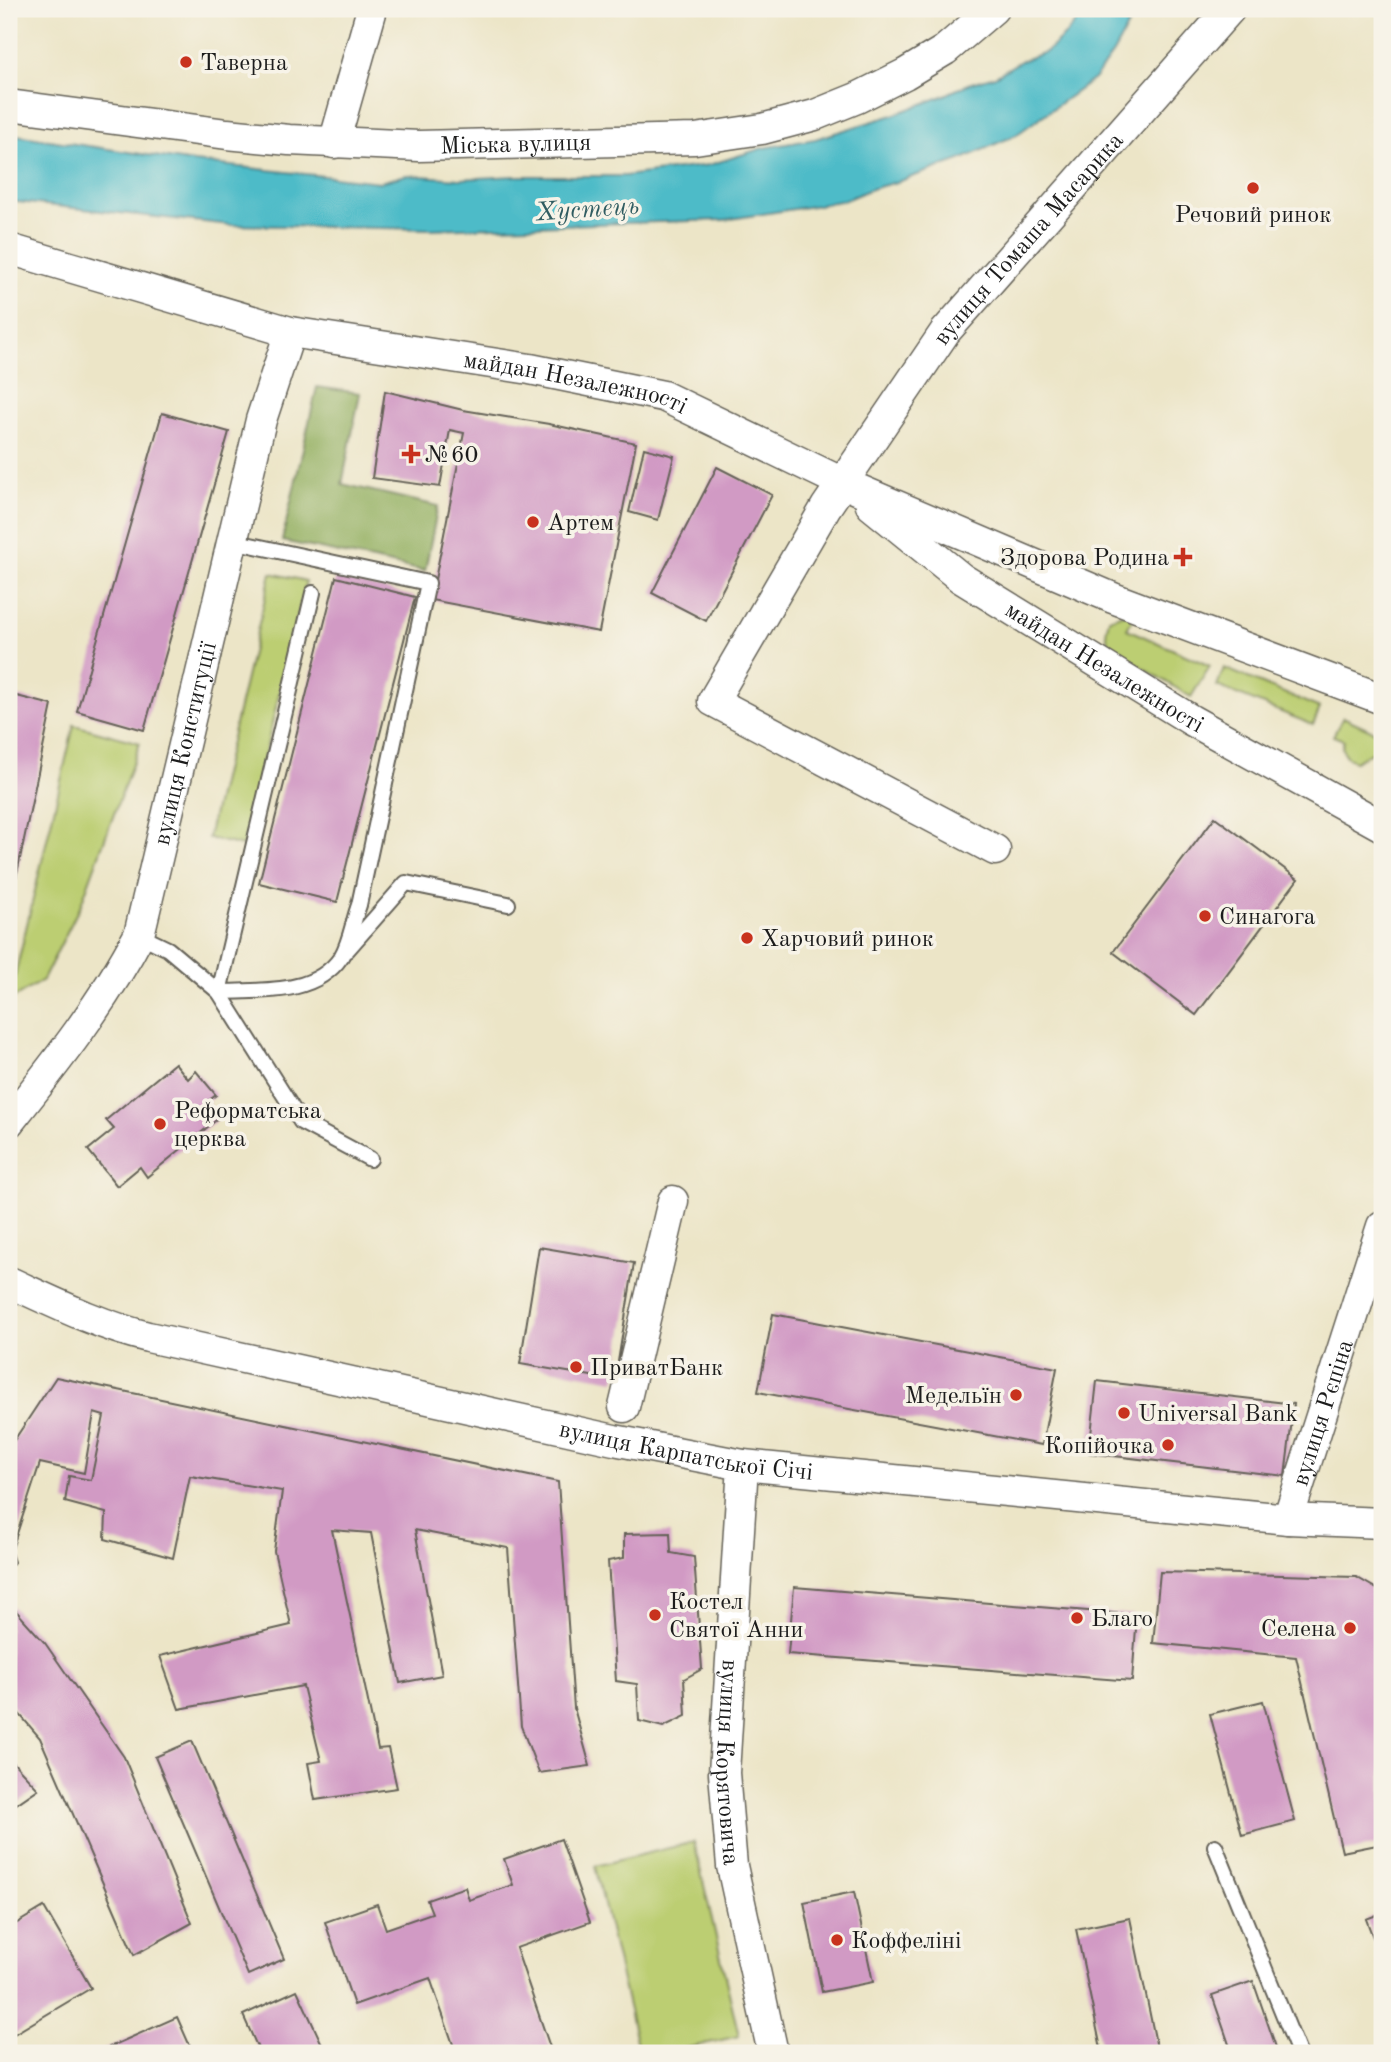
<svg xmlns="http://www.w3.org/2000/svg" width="1391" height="2062" viewBox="0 0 1391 2062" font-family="'Old Standard TT',serif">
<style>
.green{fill:#bcce72;stroke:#6c7547;stroke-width:2}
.forest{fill:#95b164;stroke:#586640;stroke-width:2}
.water{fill:#4ebbc8;stroke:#356c72;stroke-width:2}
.building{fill:#d19ac4}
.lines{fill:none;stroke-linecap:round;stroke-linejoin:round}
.lane-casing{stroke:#656258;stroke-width:18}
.street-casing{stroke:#656258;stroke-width:33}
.lane{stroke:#fff;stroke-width:14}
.street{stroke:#fff;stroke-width:30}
.poi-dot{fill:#c8321e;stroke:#f7f3e8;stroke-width:2.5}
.labels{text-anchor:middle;stroke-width:7;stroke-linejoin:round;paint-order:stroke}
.poi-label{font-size:24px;fill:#1c1c1c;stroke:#f7f3e8;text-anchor:start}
.street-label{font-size:24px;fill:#1c1c1c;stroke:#f7f3e8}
.water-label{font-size:26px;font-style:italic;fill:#305c61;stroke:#f7f3e8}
</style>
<rect width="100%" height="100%" fill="#f7f3e8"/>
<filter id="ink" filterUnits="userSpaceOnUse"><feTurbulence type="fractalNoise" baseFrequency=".0143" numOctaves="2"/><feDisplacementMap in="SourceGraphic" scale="14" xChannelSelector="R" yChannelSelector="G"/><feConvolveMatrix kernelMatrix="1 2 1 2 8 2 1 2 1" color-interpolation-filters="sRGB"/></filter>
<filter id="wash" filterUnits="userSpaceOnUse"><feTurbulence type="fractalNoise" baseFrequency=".00686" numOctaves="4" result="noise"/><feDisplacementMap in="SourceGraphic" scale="28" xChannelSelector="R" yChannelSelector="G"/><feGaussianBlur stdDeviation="1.57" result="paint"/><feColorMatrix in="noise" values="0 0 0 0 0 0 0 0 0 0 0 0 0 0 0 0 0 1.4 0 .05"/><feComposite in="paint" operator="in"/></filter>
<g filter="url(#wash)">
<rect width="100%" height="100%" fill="#ece5c7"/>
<g class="green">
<path d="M271 573 306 581 243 846 208 838Z"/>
<path d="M1125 613 1134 616 1127 629 1210 666 1191 697 1109 647 1106 632 1109 619Z"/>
<path d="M1224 668 1320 708 1313 725 1217 686Z"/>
<path d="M1343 717 1382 735V757L1371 752 1355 762 1345 755 1342 748 1344 740 1333 736Z"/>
<path d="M74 725 140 743 81 904 43 980 9 1001Z"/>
<path d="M694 1842 739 2036 665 2053H639L595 1866Z"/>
</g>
<path class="forest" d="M317 387 360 393 342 484 438 506 425 571 282 541Z"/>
<path class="water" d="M1086 9H1137L1113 53 1094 79 1016 135 960 160 900 181 871 189 845 200 813 206 724 220 429 229 231 225 9 201V134L194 162 380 182 406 175 460 179 515 176H625L709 165 763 148 815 139 893 115 943 96 968 84 995 76 1021 61 1046 52 1066 34Z"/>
<g id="blocks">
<g class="building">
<path d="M385 391 463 410 549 424 636 443 599 632 431 600 464 433 450 430 440 487 372 478Z"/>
<path d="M162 413 229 432 144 730 77 711Z"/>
<path d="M644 448 674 456 658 520 629 512Z"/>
<path d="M717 467 772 495 706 621 652 593Z"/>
<path d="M336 577 415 597 337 902 259 883Z"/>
<path d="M9 694 52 705 10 907H9Z"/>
<path d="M1215 817 1298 879 1196 1015 1113 952Z"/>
<path d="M175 1063 188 1079 196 1071 216 1095 207 1102 220 1117 147 1177 140 1167 117 1186 88 1150 114 1129 106 1120Z"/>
<path d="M539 1247 634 1263 615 1380 520 1364Z"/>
<path d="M773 1314 1057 1368 1042 1445 758 1392Z"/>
<path d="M56 1377 558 1482 574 1708 590 1766 539 1773 521 1726 508 1548 415 1530 442 1675 400 1683 371 1533 332 1530 378 1749 388 1748 397 1788 315 1800 308 1763 321 1761 303 1686 179 1709 160 1656 291 1625 274 1551 282 1491 190 1476 173 1558 105 1539 106 1513 65 1502 69 1476 91 1480 104 1416 94 1413 84 1473 40 1463 11 1552 14 1562 9 1569V1448Z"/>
<path d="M1097 1381 1294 1404 1285 1476 1089 1453Z"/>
<path d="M670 1533 671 1553 694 1557 702 1669 684 1679 686 1716 663 1727 639 1721 637 1684 616 1681 608 1561 624 1558V1534Z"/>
<path d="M1160 1572 1356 1577 1382 1592V1844L1342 1852 1296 1657 1153 1643Z"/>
<path d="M794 1587 1137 1615 1132 1681 788 1654Z"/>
<path d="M9 1603 45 1643 124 1757 192 1923 134 1955 40 1738 9 1702Z"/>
<path d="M1263 1701 1295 1821 1242 1835 1210 1714Z"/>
<path d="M192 1741 284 1959 248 1975 155 1757Z"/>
<path d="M9 1758 38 1789 9 1809Z"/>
<path d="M561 1839 590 1922 516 1948 552 2053H456L430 1978 354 2005 325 1922 377 1904 386 1929 432 1913 427 1900 465 1887 469 1900 513 1885 504 1859Z"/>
<path d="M854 1892 873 1982 822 1992 804 1902Z"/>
<path d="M44 1907 91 1988 9 2037V1928Z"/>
<path d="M1382 1913V1961L1366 1919Z"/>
<path d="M1130 1918 1158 2053H1102L1076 1929Z"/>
<path d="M1253 1981 1278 2053H1232L1212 1995Z"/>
<path d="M297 1990 326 2053H260L243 2015Z"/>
<path d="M177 2017 193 2053H96Z"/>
</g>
</g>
</g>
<g filter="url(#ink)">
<use href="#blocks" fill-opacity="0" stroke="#656258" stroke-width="2"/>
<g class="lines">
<defs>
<g id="lane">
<path d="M232 541 428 583 359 905C353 921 350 943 341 957 315 996 260 990 219 992L313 593"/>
<path d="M139 935 168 949 219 992 301 1122 370 1159"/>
<path d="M347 950 406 883 508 904"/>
<path d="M1215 1846 1299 2053"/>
</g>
<g id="street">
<path id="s1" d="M9 105 227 134 289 140 419 146 695 139 762 129 815 115 857 98 905 74 945 50 993 9"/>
<path d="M334 143 372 9"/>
<path id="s2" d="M9 249 290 332 530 369 663 396 843 483 1113 598 1382 699"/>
<path id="s3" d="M871 505 961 578 1191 720 1382 826"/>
<path id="s4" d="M995 850 713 701 826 507 945 332 1230 9"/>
<path id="s5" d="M9 1122C56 1063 104 1002 139 935L261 420 290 332"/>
<path id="s6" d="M9 1282C55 1303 99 1325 148 1337L614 1440 743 1465 1288 1519 1382 1523"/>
<path d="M624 1407 673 1201"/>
<path id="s7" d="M743 1465 724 1773 732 1866 773 2053"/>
<path id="s8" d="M1288 1519 1382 1226"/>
</g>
</defs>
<use href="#lane" class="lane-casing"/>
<use href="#street" class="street-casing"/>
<use href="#lane" class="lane"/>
<use href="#street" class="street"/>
</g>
</g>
<g class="poi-dot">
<circle cx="186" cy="62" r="7"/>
<circle cx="1253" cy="188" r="7"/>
<path d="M407.5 443.5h7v7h7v7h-7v7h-7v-7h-7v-7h7z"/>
<circle cx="533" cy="522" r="7"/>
<path d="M1179.5 546.5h7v7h7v7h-7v7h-7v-7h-7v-7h7z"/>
<circle cx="1205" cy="916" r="7"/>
<circle cx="747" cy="938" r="7"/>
<circle cx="160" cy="1124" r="7"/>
<circle cx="576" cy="1367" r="7"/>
<circle cx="1016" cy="1395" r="7"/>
<circle cx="1124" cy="1413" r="7"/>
<circle cx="1168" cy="1445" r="7"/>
<circle cx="655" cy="1615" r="7"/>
<circle cx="1077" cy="1618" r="7"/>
<circle cx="1350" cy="1628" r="7"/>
<circle cx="837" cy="1940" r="7"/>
</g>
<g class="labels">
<g class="poi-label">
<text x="200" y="70">Таверна</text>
<text x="1253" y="222" text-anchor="middle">Речовий ринок</text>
<text x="425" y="462">№60</text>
<text x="547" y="530">Артем</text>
<text x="1169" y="565" text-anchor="end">Здорова Родина</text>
<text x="1219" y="924">Синагога</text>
<text x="761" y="946">Харчовий ринок</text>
<text x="174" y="1118">Реформатська<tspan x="174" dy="28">церква</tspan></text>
<text x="590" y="1375">ПриватБанк</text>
<text x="1002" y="1403" text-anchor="end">Медельїн</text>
<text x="1138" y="1421">Universal Bank</text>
<text x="1154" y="1453" text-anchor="end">Копійочка</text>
<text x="669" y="1609">Костел<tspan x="669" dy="28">Святої Анни</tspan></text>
<text x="1091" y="1626">Благо</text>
<text x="1336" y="1636" text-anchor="end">Селена</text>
<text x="851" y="1948">Коффеліні</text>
</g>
<g class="street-label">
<text dy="8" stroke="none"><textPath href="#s1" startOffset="509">Міська вулиця</textPath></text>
<text dy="8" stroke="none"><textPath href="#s4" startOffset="880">вулиця Томаша Масарика</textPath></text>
<text dy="8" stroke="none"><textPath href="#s2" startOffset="583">майдан Незалежності</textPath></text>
<text dy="8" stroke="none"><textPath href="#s3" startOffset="285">майдан Незалежності</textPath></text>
<text dy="8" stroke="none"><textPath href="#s5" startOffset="425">вулиця Конституції</textPath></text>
<text dy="8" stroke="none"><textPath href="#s8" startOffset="112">вулиця Рєпіна</textPath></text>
<text dy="8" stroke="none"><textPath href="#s6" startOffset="700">вулиця Карпатської Січі</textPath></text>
<text dy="8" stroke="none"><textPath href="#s7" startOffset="298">вулиця Корятовича</textPath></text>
</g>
<g class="water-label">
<text transform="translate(587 208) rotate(-4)" y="9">Хустець</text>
</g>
</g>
<rect width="1391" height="2062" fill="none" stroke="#f7f3e8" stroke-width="35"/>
</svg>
